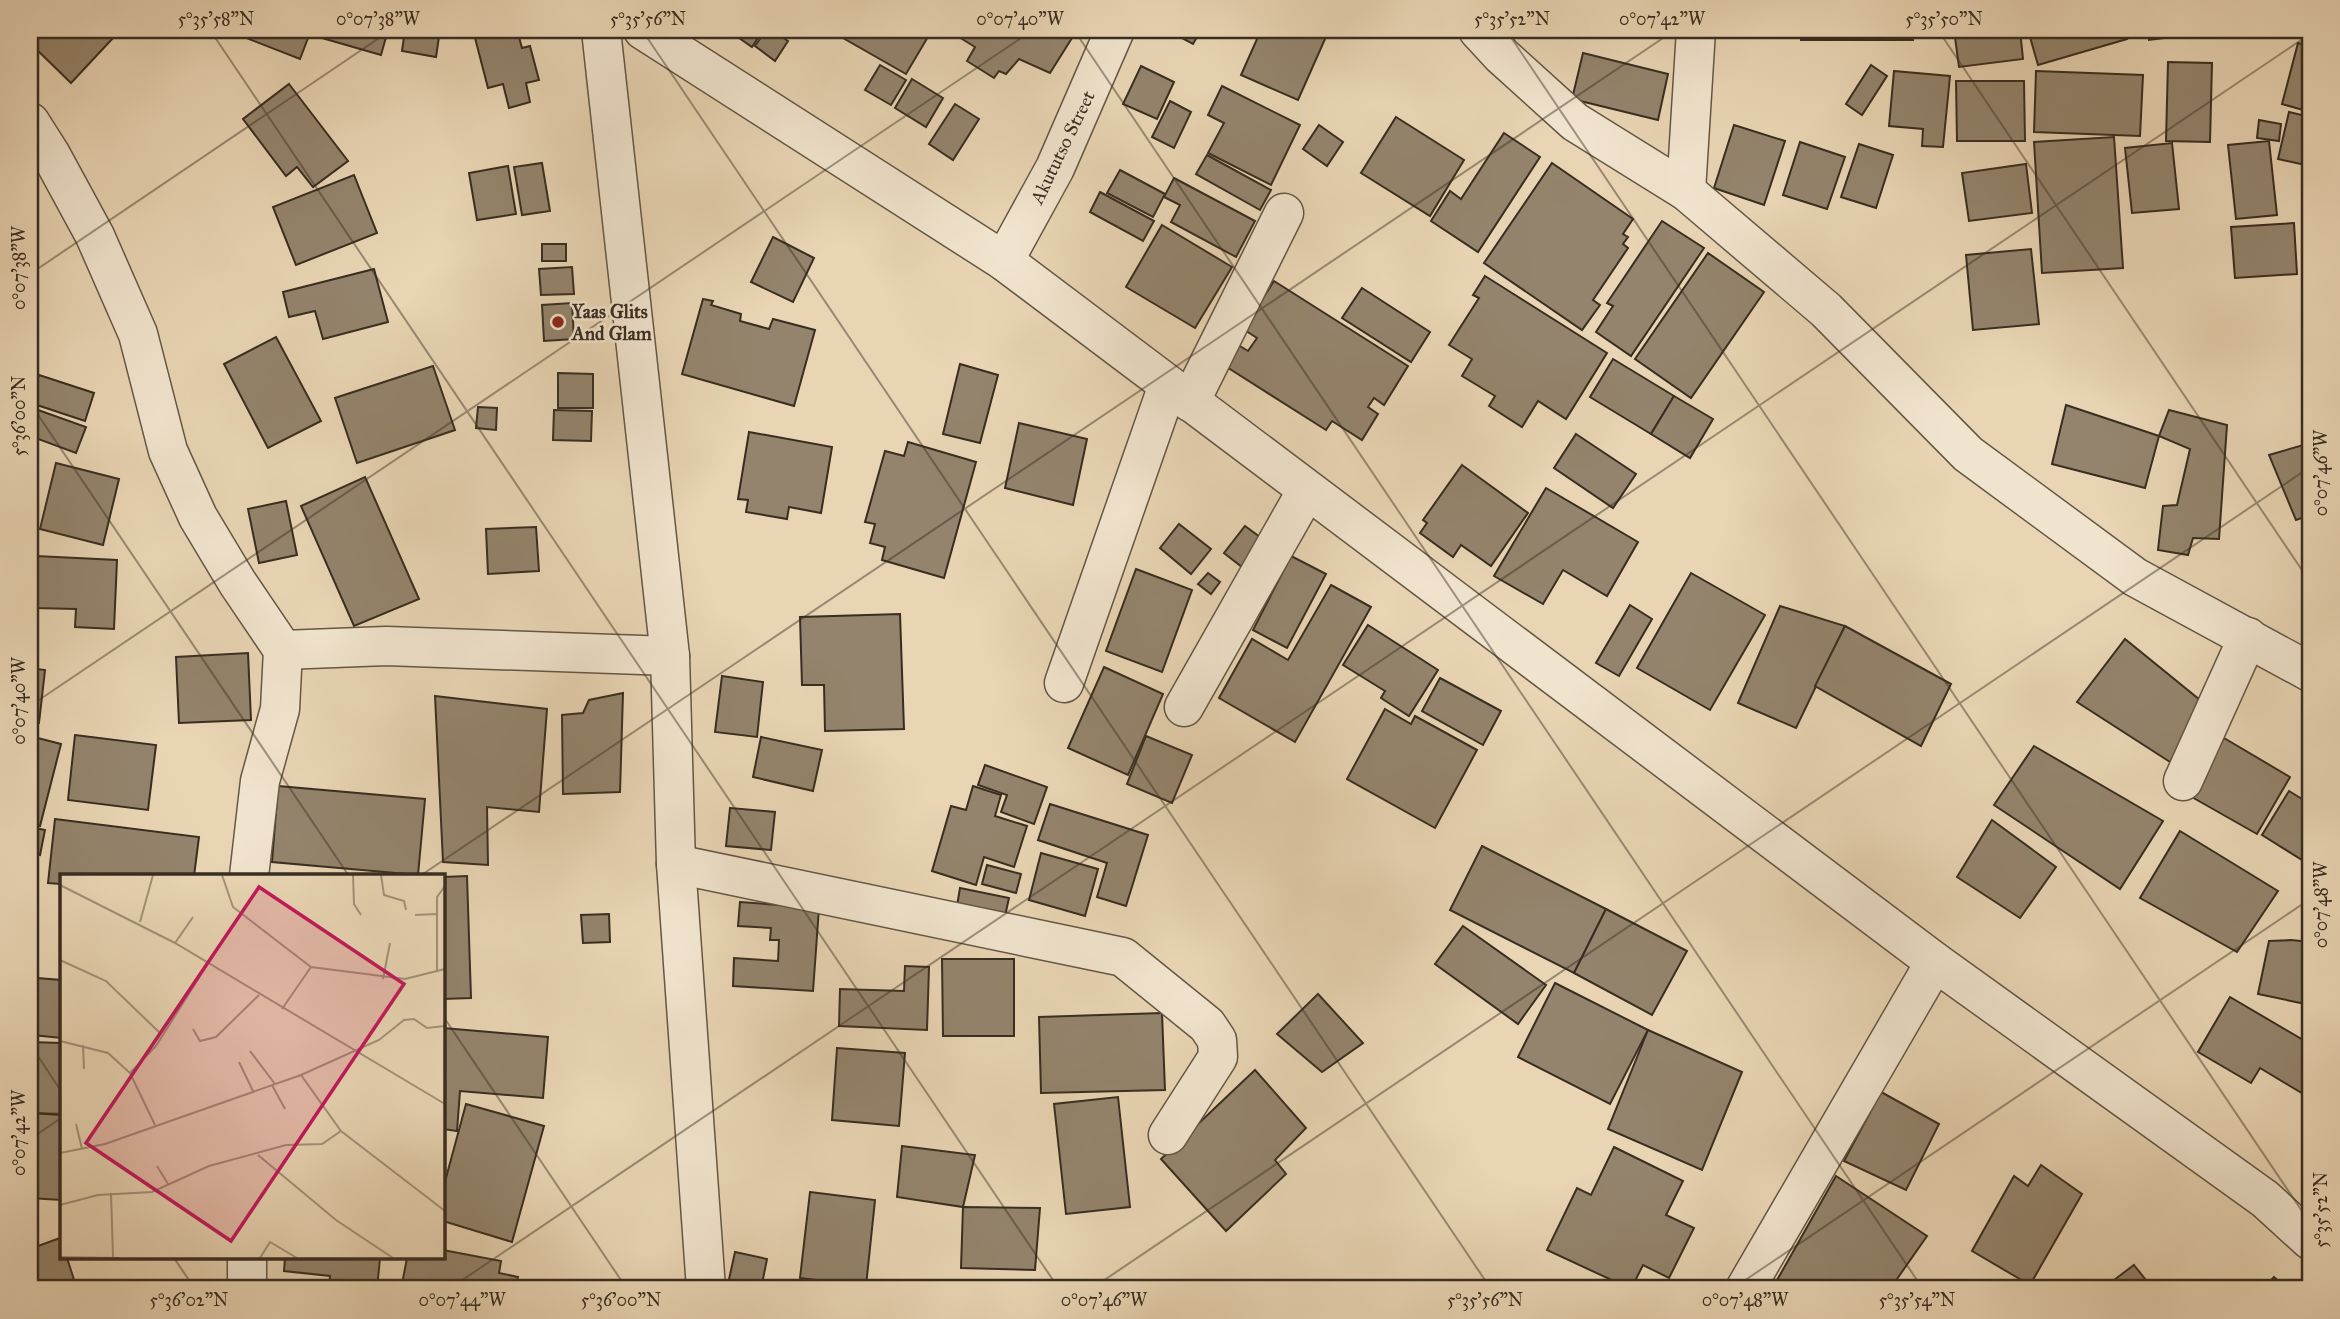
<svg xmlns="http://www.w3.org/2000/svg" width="2340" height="1319" viewBox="0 0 2340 1319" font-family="'IM FELL Great Primer',serif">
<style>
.building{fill:#94846d;stroke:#382d20;stroke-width:2}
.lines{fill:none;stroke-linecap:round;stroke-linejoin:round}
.minor-casing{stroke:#645745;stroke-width:41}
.minor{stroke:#f1e4ce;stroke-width:38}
.ticks{fill:none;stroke:#382d20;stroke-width:2;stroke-opacity:0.45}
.poi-dot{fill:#8f2418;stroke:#f1e4ce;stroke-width:2.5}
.labels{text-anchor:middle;stroke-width:5;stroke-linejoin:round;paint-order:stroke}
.street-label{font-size:19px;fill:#382d20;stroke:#f1e4ce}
.poi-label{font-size:19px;font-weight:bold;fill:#382d20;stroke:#f1e4ce;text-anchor:start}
.inset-road{fill:none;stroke:#a29279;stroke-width:2}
.view{fill:#c2185b;fill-opacity:0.15;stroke:#c2185b;stroke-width:3.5}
.inset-edge{fill:none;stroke:#382d20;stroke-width:3.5}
.neatline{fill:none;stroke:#382d20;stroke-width:2.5}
.ticks-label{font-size:18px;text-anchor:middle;fill:#382d20}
</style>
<rect width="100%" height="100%" fill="#e9d5b4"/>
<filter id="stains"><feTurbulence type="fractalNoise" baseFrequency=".00286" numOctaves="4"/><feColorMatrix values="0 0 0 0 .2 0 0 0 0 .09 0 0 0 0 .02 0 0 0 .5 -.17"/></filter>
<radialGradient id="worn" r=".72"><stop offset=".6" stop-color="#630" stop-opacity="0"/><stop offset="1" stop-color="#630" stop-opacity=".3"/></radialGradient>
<g class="building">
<path d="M36 30H104L113 38 71 83 30 43V36Z"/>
<path d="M226 30H311L300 59Z"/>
<path d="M324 30H388L381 55 322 38Z"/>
<path d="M405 30H440L436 57 402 51Z"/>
<path d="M493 30H517L522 48 530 46 539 80 526 83 530 102 509 108 503 84 488 88 474 34Z"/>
<path d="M734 30H763L752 47 732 33Z"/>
<path d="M766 30H771L788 41 775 61 755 46Z"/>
<path d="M829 30H932L906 74Z"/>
<path d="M956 30H1077L1050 73 1019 59 1006 74 999 71 994 78 967 61 975 47 954 34Z"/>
<path d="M1167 30H1201L1193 44Z"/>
<path d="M1261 30H1329L1298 100 1241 75Z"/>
<rect x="1801" y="30" width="112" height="10"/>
<path d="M1954 30H2020L2023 59 1959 67Z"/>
<path d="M2028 30H2124L2127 39 2038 65Z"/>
<path d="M2148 30H2197L2198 34 2149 40Z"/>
<path d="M2298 43 2310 46V112L2282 104Z"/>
<path d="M1583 53 1668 74 1658 120 1572 99Z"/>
<path d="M2168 62 2212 63 2210 142 2166 141Z"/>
<path d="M880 65 906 80 891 105 865 90Z"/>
<path d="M1871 65 1887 76 1862 115 1846 104Z"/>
<path d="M1141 66 1174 82 1157 119 1123 104Z"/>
<path d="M1894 71 1950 76 1943 147 1922 146 1923 129 1889 126Z"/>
<path d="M2036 71 2143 75 2140 136 2034 132Z"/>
<path d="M912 79 943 98 926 127 895 108Z"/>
<path d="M1956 81H2024L2025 141H1957Z"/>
<path d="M289 84 348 161 313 187 297 167 286 176 243 119Z"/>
<path d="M1222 86 1300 125 1271 185 1208 153 1224 123 1208 115Z"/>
<path d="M1170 101 1191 112 1174 148 1152 137Z"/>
<path d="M955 104 979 119 953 160 929 144Z"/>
<path d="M2289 112 2310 117V166L2278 159Z"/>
<path d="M1396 117 1464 160 1430 216 1361 173Z"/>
<path d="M2259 120 2281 124 2279 141 2257 138Z"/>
<path d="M1319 125 1343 142 1327 166 1303 149Z"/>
<path d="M1734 125 1785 141 1764 205 1714 188Z"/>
<path d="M1504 133 1540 157 1478 252 1431 221 1450 191 1461 199Z"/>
<path d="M2114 137 2123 268 2042 273 2034 142Z"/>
<path d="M2269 141 2277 215 2236 219 2228 145Z"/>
<path d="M1800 142 1845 157 1827 209 1783 195Z"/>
<path d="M2172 143 2179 209 2132 213 2125 148Z"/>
<path d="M1859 144 1893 155 1876 208 1841 197Z"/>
<path d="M1207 155 1271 190 1260 210 1196 174Z"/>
<path d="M542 163 550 211 522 215 514 167Z"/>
<path d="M1552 163 1633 219 1623 234 1628 237 1623 244 1628 248 1593 300 1600 305 1582 330 1484 263Z"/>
<path d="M2026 164 2032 213 1969 221 1962 173Z"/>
<path d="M508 166 516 214 477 220 469 173Z"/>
<path d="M1120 170 1165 194 1153 217 1107 193Z"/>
<path d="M354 175 377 233 296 265 273 207Z"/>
<path d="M1174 178 1255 221 1236 257 1171 222 1180 205 1164 197Z"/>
<path d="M1100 192 1154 221 1143 241 1090 212Z"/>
<path d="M1662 221 1704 248 1631 356 1596 332 1613 306 1607 303Z"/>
<path d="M2294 223 2297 274 2235 278 2231 227Z"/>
<path d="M1162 225 1232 267 1195 328 1126 287Z"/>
<path d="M773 237 814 258 793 302 751 282Z"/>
<rect x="542" y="244" width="24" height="17"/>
<path d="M2031 249 2039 324 1973 330 1966 255Z"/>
<path d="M1708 253 1764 292 1691 398 1635 359Z"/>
<path d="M572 267 574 294 541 295 539 269Z"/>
<path d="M374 269 388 322 323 339 315 311 289 317 283 292Z"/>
<path d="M1485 276 1607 353 1566 419 1538 401 1522 427 1489 406 1495 396 1462 376 1472 359 1449 345 1479 298 1473 295Z"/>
<path d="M1274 281 1408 366 1384 405 1374 398 1368 407 1378 414 1362 440 1332 421 1326 430 1222 364 1235 343 1248 351 1257 338 1243 329Z"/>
<path d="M1362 288 1430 332 1411 362 1342 318Z"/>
<path d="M703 299 713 301 711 305 741 314 740 321 769 329 773 319 815 330 794 406 682 374Z"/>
<path d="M572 303 574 339 544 341 542 305Z"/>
<path d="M276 337 321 421 268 448 224 364Z"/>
<path d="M1613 359 1674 396 1651 434 1590 397Z"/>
<path d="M960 364 998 375 980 443 943 434Z"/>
<path d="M433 366 455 430 357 463 335 398Z"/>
<path d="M558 373 593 374V408H558Z"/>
<path d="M39 375 94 393 85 421 31 403Z"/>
<path d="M1674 396 1713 419 1690 458 1651 434Z"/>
<path d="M2066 405 2159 436 2145 488 2052 464Z"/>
<path d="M478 407 497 408 496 430 476 428Z"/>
<path d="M38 410 86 427 76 453 30 436Z"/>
<path d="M554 410 592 411 591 441 553 440Z"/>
<path d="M2169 410 2227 425 2219 539 2193 538 2188 555 2158 550 2163 506 2177 505 2190 449 2159 436Z"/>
<path d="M1019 423 1087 439 1073 505 1005 488Z"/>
<path d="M749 432 832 447 821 513 789 507 787 519 746 512 748 500 738 499Z"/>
<path d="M1576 434 1636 474 1613 508 1554 468Z"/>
<path d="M908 442 976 462 944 578 882 560 885 547 870 543 875 524 865 522 885 451 904 456Z"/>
<path d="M2310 443V515L2296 520 2269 455Z"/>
<path d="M56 463 119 479 103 545 40 529Z"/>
<path d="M1462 465 1528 513 1491 566 1461 545 1453 557 1420 533 1427 523 1423 520Z"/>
<path d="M365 477 419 599 354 626 301 506Z"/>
<path d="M1546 488 1638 542 1607 596 1563 570 1543 604 1494 576Z"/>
<path d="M286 501 297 555 259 563 248 509Z"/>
<path d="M1179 524 1211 549 1191 574 1160 548Z"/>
<path d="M1245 526 1264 540 1242 567 1224 553Z"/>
<path d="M536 527 539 571 488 574 486 529Z"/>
<path d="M36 556 117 560 114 629 75 627 76 609 34 608Z"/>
<path d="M1291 556 1326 574 1287 648 1253 630Z"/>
<path d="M1136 569 1192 590 1162 672 1106 651Z"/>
<path d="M1208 573 1220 582 1211 594 1198 584Z"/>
<path d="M1691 573 1765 615 1710 710 1637 668Z"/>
<path d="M1331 585 1371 607 1295 742 1219 698 1252 639 1288 660Z"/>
<path d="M1630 605 1652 619 1619 676 1596 663Z"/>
<path d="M1780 606 1845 626 1796 728 1738 703Z"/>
<path d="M900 614 904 729 825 731 824 685H802L800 617Z"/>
<path d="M1368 625 1438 670 1409 716 1381 698 1385 691 1343 665Z"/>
<path d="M1845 626 1951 684 1921 746 1815 686Z"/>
<path d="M2125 639 2211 709 2170 762 2077 702Z"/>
<path d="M248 653 251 720 179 723 176 657Z"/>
<path d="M1104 667 1163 694 1128 775 1068 748Z"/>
<path d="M30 668 45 670 39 723 30 722Z"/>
<path d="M722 676 763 682 757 737 715 732Z"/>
<path d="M1440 678 1501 711 1483 745 1422 711Z"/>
<path d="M623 693 620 792 563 794 562 715 583 713 589 700Z"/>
<path d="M435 696 547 709 539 812 487 807 488 865 443 862Z"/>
<path d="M1385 709 1411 724 1415 716 1477 750 1435 828 1347 779Z"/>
<path d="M75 735 156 745 148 810 68 800Z"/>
<path d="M30 736 61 744 40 826 30 824Z"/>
<path d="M1146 736 1192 755 1172 803 1127 784Z"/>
<path d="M761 737 822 750 813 791 753 777Z"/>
<path d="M2224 738 2290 777 2257 834 2190 796Z"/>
<path d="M2034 746 2163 821 2120 889 1994 805Z"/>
<path d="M985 765 1047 787 1034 824 1001 812 1007 795 978 785Z"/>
<path d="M278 786 425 799 418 875 272 862Z"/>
<path d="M973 786 1001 795 995 816 1027 826 1014 867 984 857 976 885 932 871 951 806 966 810Z"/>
<path d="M2289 791 2307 802 2310 797V865L2262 835Z"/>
<path d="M1050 804 1148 835 1126 906 1097 897 1107 863 1038 840Z"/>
<path d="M730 808 775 812 771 850 726 846Z"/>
<path d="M55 819 199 837 194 876H61V884L48 883Z"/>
<path d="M1992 820 2056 867 2020 918 1957 877Z"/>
<path d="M30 827 45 830 40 855 30 853Z"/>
<path d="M2180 831 2278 891 2237 952 2140 898Z"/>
<path d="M1482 846 1606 909 1574 973 1450 910Z"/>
<path d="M1041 853 1098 869 1085 916 1029 900Z"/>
<path d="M987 865 1021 874 1016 893 982 884Z"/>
<path d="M467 876 471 998 443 999V877Z"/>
<path d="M960 888 1009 898 1005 916 957 906Z"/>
<path d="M740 902 819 908 813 991 733 986 734 958 778 961 779 940H770L771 928 738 926Z"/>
<path d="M1606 909 1687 951 1652 1015 1574 973Z"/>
<path d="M609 914 610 942 583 943 581 915Z"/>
<path d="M1463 926 1546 985 1518 1024 1435 964Z"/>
<path d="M2291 940 2310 942V1005L2258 994 2269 941Z"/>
<path d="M942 959H1014V1036H943Z"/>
<path d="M905 966 929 967 927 1030 839 1026 840 989 904 991Z"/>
<path d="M37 978 61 980V1038L33 1035Z"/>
<path d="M1555 983 1648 1030 1610 1104 1518 1057Z"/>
<path d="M1318 994 1363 1043 1322 1072 1277 1034Z"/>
<path d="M2230 997 2310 1044V1098L2260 1068 2251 1083 2198 1052Z"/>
<path d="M1162 1013 1165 1090 1041 1093 1039 1017Z"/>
<path d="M443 1028 548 1037 543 1098 460 1091 457 1131 443 1129Z"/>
<path d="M1648 1030 1742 1072 1702 1170 1608 1129Z"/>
<path d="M30 1042 61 1043V1114L30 1113Z"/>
<path d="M837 1048 905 1053 899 1126 832 1120Z"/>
<path d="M1255 1070 1306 1128 1275 1160 1286 1174 1226 1231 1161 1159Z"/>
<path d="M1881 1092 1939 1124 1906 1190 1844 1161Z"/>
<path d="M1118 1097 1130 1207 1066 1214 1054 1104Z"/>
<path d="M466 1104 544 1126 512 1242 443 1221V1189Z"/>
<path d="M30 1113 61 1115V1200L30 1198Z"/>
<path d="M902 1146 975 1155 963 1207 897 1197Z"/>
<path d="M1614 1147 1683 1181 1666 1215 1694 1228 1669 1278 1643 1265 1631 1289 1547 1250 1577 1188 1591 1195Z"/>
<path d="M2041 1165 2082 1194 2030 1285 1972 1251 2014 1176 2028 1186Z"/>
<path d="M1836 1176 1927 1236 1890 1289H1772Z"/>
<path d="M810 1192 875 1200 866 1286 800 1278Z"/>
<path d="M963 1207 1040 1208 1035 1270 961 1268Z"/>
<path d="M60 1238 61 1258H67L77 1289H30V1249Z"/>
<path d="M443 1250 501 1261 499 1273 518 1277 515 1289H401L407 1258H443Z"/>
<path d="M735 1252 767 1259 761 1289 728 1284Z"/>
<path d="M285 1258H380L377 1289H329L330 1276 284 1271Z"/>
<path d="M2134 1265 2153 1289H2102Z"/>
<path d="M2274 1277 2287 1289H2263Z"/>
</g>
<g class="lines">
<defs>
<g id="minor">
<path d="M601 30 670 656 676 864 706 1289"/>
<path d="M643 30 1004 261 1935 962 2265 1199 2310 1240"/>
<path d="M1478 30 1502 56 1575 122 1686 191 1826 310 1968 454 2135 577 2310 672"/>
<path d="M30 122 51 155 95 236 138 334 168 451 198 517 237 582 283 650 280 709 260 781 249 876"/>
<path d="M1686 191 1696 30"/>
<path d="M1004 261 1055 168 1115 30"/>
<path d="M1190 402 1284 213"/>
<path d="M283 650 386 646 670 656"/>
<path d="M1064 683 1168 385"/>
<path d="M1184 707 1307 490"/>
<path d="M2183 781 2248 637"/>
<path d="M676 864 1123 957 1207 1025 1217 1040 1218 1057 1168 1135"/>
<path d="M247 1258V1289"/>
<path d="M1745 1289 1935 962"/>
</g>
</defs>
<use href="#minor" class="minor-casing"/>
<use href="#minor" class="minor"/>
</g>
<path class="ticks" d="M210 30 1059 1289M642 30 1491 1289M1074 30 1923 1289M1506 30 2310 1223M1938 30 2310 582M30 274 391 30M30 403 349 876M30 706 1033 30M420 876 1675 30M443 1016 627 1289M30 1044 61 1091M30 1139 61 1118M174 1258 195 1289M449 1289 2310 34M1091 1289 2310 467M1732 1289 2310 899"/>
<circle class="poi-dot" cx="558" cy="322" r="7"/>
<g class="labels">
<g class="street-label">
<text transform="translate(1062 147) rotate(-64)" y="7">Akututso Street</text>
</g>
<g class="poi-label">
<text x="572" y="318">Yaas Glits<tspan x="572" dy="22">And Glam</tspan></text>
</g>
</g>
<g transform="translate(60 874)">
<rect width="385" height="385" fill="#e9d5b4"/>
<path class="inset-road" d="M162 1 173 33 251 93 345 105 385 95M293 1 294 30 301 41M321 1 324 21 344 27 346 36M0 11 115 69 385 230M355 41 376 40M80 48 93 1M115 69 133 43M0 86 46 107 101 160M377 96V23L385 12M323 105 330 69M222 135 251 93M133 155 140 167 156 163 199 121M0 167 48 179 70 199 95 251M23 171 24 195M190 177 215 210M179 188 193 217M70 199 96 172 147 91M241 201 281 257 385 337M212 211 225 235M16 250 22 275M0 279 45 270 241 201 319 166 344 146 354 145 367 154 385 152M198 281 276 346 333 384M97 292 108 310M51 319 53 383M0 331 38 321 92 318 149 292 226 271 262 270 281 257M0 383 60 384M200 384 210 368 237 384"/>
<path class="view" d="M199 13 344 110 171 367 26 269Z"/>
<rect width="385" height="385" class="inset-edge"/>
</g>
<rect width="2340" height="1319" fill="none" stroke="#e9d5b4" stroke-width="77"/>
<rect x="38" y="38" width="2264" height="1242" class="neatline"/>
<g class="ticks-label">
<text x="216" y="25">5°35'58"N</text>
<text x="378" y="25">0°07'38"W</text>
<text x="648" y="25">5°35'56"N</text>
<text x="1020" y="25">0°07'40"W</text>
<text x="1512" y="25">5°35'52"N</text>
<text x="1662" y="25">0°07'42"W</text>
<text x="1944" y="25">5°35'50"N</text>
<text transform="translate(19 268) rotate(-90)" y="6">0°07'38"W</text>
<text transform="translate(19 416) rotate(-90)" y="6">5°36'00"N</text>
<text transform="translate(2321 473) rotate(-90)" y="6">0°07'46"W</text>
<text transform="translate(19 701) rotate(-90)" y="6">0°07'40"W</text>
<text transform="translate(2321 905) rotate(-90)" y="6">0°07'48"W</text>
<text transform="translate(19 1133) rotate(-90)" y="6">0°07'42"W</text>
<text transform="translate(2321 1210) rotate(-90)" y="6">5°35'52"N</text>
<text x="189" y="1306">5°36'02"N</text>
<text x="462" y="1306">0°07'44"W</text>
<text x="621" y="1306">5°36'00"N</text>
<text x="1104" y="1306">0°07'46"W</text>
<text x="1485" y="1306">5°35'56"N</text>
<text x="1745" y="1306">0°07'48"W</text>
<text x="1917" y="1306">5°35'54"N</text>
</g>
<rect width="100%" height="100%" filter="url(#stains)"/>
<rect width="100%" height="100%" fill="url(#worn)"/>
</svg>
